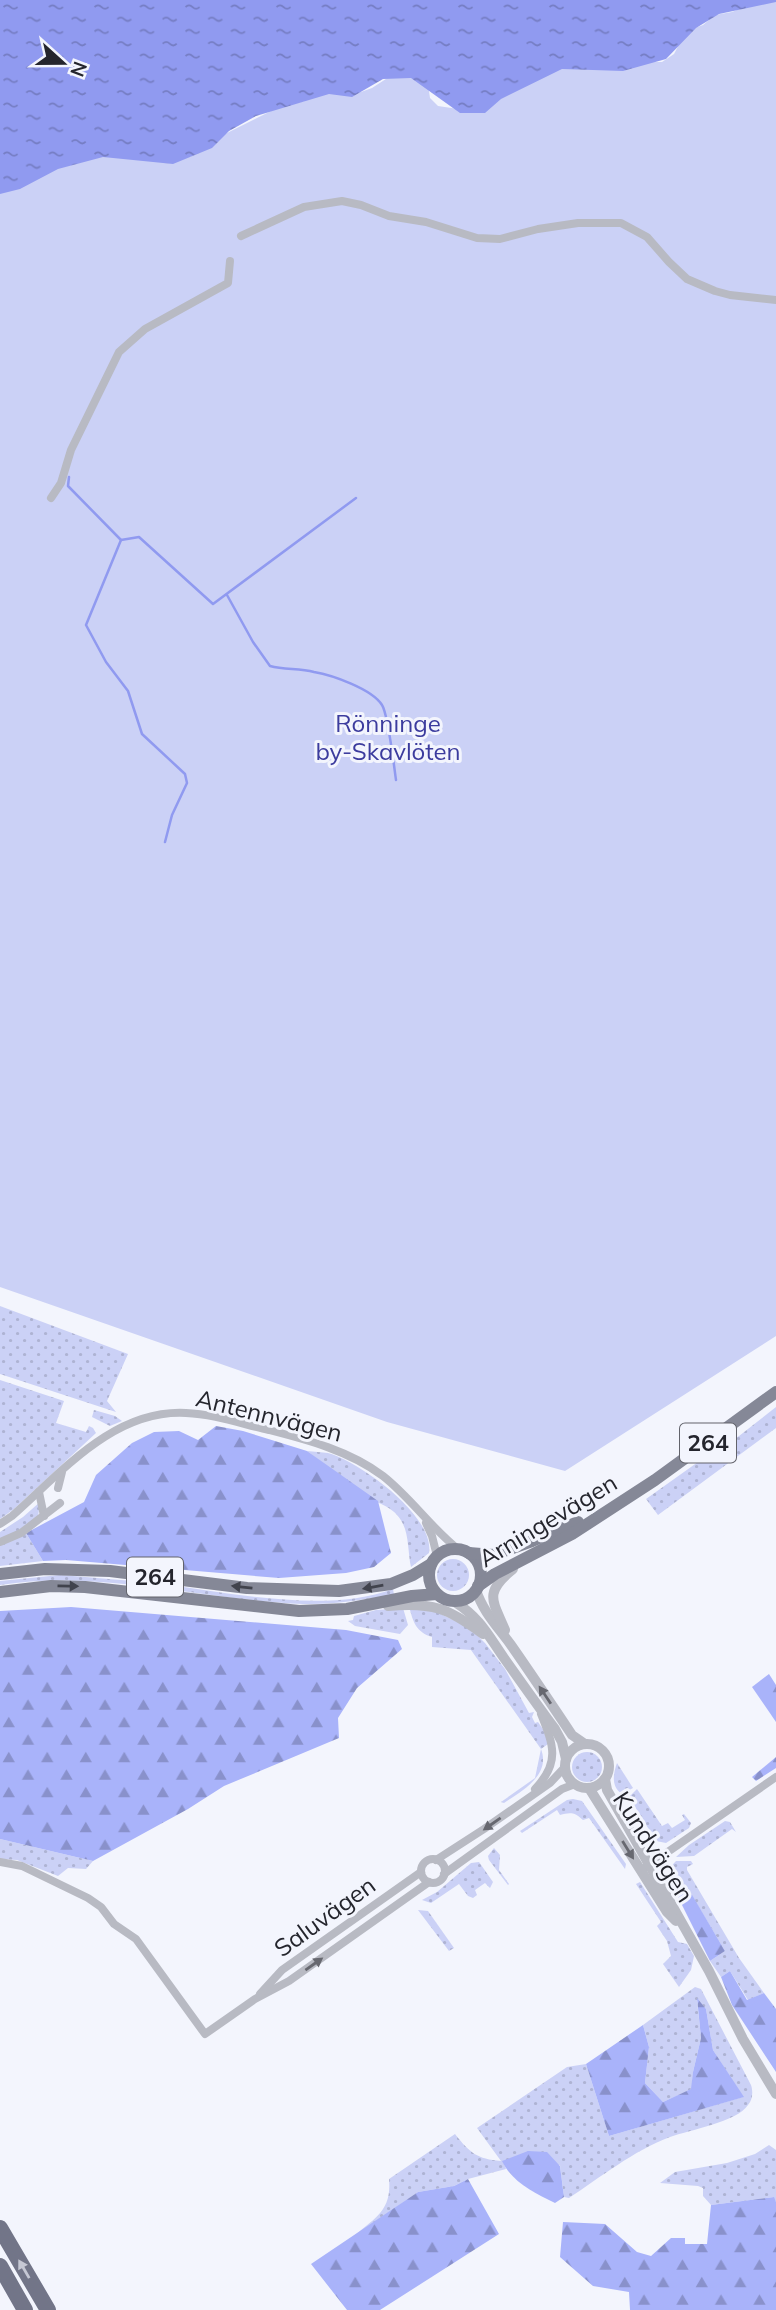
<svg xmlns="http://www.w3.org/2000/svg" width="776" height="2310" viewBox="0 0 776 2310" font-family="Mulish,sans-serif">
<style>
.grass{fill:url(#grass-dots)}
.forest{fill:url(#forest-firs)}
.park{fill:#cbd1f6}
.water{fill:url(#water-ripples)}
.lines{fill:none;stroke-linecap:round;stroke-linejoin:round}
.stream{stroke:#909af0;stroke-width:2.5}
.minor{stroke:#b8bac3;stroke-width:8}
.tertiary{stroke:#b8bac3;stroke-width:10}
.primary{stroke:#858897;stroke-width:12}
.motorway{stroke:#727588;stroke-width:16}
.oneway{fill:#41434d}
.oneway2{fill:#676870}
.oneway3{fill:#c6c8d4}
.labels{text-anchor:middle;stroke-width:6;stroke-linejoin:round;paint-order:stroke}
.shield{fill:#f3f5fd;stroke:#62636b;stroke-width:2}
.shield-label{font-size:23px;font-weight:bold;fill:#24252d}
.park-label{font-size:24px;fill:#3c3c9e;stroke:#f3f5fd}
.street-label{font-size:24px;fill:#24252d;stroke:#f3f5fd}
</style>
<defs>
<pattern id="grass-dots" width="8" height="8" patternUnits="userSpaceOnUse" patternTransform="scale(1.75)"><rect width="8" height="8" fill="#cbd1f6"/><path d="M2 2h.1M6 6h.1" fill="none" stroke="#aeb3d3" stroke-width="1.8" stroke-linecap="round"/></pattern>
<pattern id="forest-firs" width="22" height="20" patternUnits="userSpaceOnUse" patternTransform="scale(1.75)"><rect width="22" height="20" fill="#a9b3fa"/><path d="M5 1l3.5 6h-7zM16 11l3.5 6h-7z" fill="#8991cb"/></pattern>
<pattern id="water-ripples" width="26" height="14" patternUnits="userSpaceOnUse" patternTransform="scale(1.75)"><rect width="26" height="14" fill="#909af0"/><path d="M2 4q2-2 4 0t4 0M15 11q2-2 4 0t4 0" fill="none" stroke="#757dc3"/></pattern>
</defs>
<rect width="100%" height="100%" fill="#f3f5fd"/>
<g class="grass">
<path d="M0 1306 128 1354 107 1401 116 1412 0 1374Z"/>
<path d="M0 1380 64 1401 56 1423 86 1432 89 1426 93 1428 96 1433 14 1509 0 1519Z"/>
<path d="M776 1407V1428L658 1515 646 1499 698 1462 739 1436Z"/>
<path d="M94 1410 115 1416 122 1421 110 1426 92 1417Z"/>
<path d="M307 1451C314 1452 322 1452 328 1453 360 1462 435 1516 429 1553L411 1567C408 1554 409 1536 403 1524 394 1504 374 1504 359 1492 341 1478 325 1464 307 1451Z"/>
<path d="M40 1502 38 1517 16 1532 0 1539V1532L23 1517Z"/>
<path d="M26 1533 43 1561 0 1566V1546Z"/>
<circle cx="453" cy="1575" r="16"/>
<path d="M60 1575C94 1578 129 1580 162 1584 231 1593 326 1614 393 1589L394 1595C364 1599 334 1605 303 1604 203 1600 101 1569 0 1585V1581Z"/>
<path d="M409 1606 426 1607 470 1628 485 1643 505 1669 529 1713 534 1712 532 1717 535 1723 538 1722 547 1735 548 1744 541 1749C551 1775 522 1791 504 1803L501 1802 535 1778 541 1749 471 1650 432 1647V1637C416 1632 413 1622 409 1606Z"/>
<path d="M403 1608 408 1625 400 1634 355 1626 348 1621 353 1620 354 1616 376 1610Z"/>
<circle cx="587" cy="1767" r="15"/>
<path d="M617 1763 633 1788 622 1794C611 1787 613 1774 617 1763Z"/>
<path d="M637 1789 662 1826 668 1823 672 1828 685 1820 682 1815 684 1814 691 1823 689 1828 666 1843 656 1841 629 1797Z"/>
<path d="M573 1799 582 1801 626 1864 625 1869 589 1818 583 1820C575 1812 570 1812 560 1815L557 1810 522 1833 520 1831 567 1800Z"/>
<path d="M725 1821 730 1822 736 1832 732 1829 694 1856 676 1857 689 1845Z"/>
<path d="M0 1839 93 1861 86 1869 68 1868 58 1876 17 1860 0 1859Z"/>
<path d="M494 1848 500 1855 499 1870 509 1884 508 1885 489 1860 488 1856Z"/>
<path d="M676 1861H691L693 1864 687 1867V1870L739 1958 764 1993 748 2000 730 1971 721 1977 710 1961 725 1951 688 1889 677 1895C667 1881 664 1873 676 1861Z"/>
<path d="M479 1862 493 1882 490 1888 485 1883 475 1890 477 1895 473 1898 468 1896 459 1884 431 1903 422 1900 437 1892 471 1863Z"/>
<path d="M640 1882 678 1942 687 1944 694 1956 691 1970 679 1987 663 1964 671 1956 667 1941 657 1926 661 1922 636 1884Z"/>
<path d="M418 1910 428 1911 454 1948 449 1951Z"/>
<path d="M695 1987 701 1989 751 2085C753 2091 753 2099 748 2105 737 2122 689 2130 670 2137 633 2151 601 2177 569 2198L564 2197 560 2165 503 2161 506 2169 468 2179 454 2186 418 2192 352 2238C374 2218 392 2212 389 2179L455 2134C470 2153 477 2159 501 2161L477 2128 567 2067 586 2064 609 2136 743 2097 713 2050 706 2009 697 2000 701 2038 693 2072 692 2089 663 2102 645 2083 649 2047 643 2025Z"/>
<path d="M769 2145 776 2150V2202L773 2197 711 2205 703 2196V2188L698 2186 660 2183 675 2172 727 2163 755 2154Z"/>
</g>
<g class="forest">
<path d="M216 1426 243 1431 307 1451 378 1501 391 1553 374 1567 346 1573 279 1578 66 1560 43 1561 26 1533 84 1502 96 1475 132 1443 154 1432 179 1431 198 1440Z"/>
<path d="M71 1607 346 1630 398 1640 402 1649 357 1688 338 1718 339 1738 224 1786 188 1809 93 1861 0 1839V1611Z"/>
<path d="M769 1674 776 1685V1722L752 1687Z"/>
<path d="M776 1757V1768L756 1781 752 1777Z"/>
<path d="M688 1888 725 1951 710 1961 677 1895Z"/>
<path d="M730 1971 747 2000 764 1993 776 2009V2072L732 2005 721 1977Z"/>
<path d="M697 1998 706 2009 713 2050 744 2097 609 2136 586 2064 643 2025 649 2047 645 2083 663 2102 691 2089 693 2072 701 2038Z"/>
<path d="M528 2151 547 2152 560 2166 564 2197 555 2203C534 2193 512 2182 502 2161Z"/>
<path d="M468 2179 499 2234 380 2310H347L311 2264 418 2192 454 2186Z"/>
<path d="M774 2197 776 2202V2310H630L629 2292 593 2286 560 2257 563 2222 605 2224 637 2252 651 2256 671 2238H685V2244H707L711 2205Z"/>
</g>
<path class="park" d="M776 0V1336L565 1471 387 1422 0 1287V189L88 155 190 157 223 135 277 108 305 101 313 95 330 89 361 92 372 88 389 77 416 75 428 85 430 98 438 106 458 109 548 63 662 62 674 54 686 31 703 25 715 15 732 12 754 3Z"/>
<path class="water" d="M0 0H776V2L719 14 696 28 666 59 623 71 562 69 501 99 485 113H460L411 78 383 79 352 97 329 94 256 116 229 131 212 148 173 164 103 157 58 169 20 189 0 194Z"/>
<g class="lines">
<g class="stream">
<path d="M69 477 68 486 121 540 86 625 106 662 128 691 142 734 185 774 187 783 172 815 165 842"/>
<path d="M121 540 139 537 213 604 356 498"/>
<path d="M227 595 253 642 270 666C285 670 299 668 314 672 332 675 372 689 382 705 388 714 394 766 396 780"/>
</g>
<g class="minor">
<path d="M241 236 304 207 342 201 361 205 389 216 426 222 477 238 500 239 538 229 578 223H621L647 237 669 262 687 279 715 291 730 295 776 300"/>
<path d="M51 498 61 483 71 450 119 352 145 329 228 283 230 261"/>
<path d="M58 1488 62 1472"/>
<path d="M39 1492 44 1516"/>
<path d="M426 1523 432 1536 437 1556"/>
<path d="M0 1524 12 1516C62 1472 114 1409 186 1413 214 1414 242 1424 269 1430 308 1440 350 1451 383 1476 411 1498 431 1528 459 1550"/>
<path d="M0 1542 21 1533 60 1503"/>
<path d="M535 1789C561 1762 553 1744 541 1714"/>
<circle cx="433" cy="1871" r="12"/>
<path d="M436 1860 484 1829 550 1783 565 1767"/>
<path d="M0 1862 22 1866 88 1898 101 1907 114 1924 136 1939 205 2034 255 1999 289 1981 429 1882"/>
<path d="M646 1867 776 1777"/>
<path d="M444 1874 562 1789 575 1784"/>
<path d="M260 1994 282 1970 421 1872"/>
</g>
<g class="tertiary">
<path d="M476 1590C483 1612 498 1627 511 1645 532 1675 552 1705 572 1735L585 1744"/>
<path d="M455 1602C480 1618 488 1635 504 1658 521 1682 538 1706 555 1729L562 1742 566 1759"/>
<path d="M388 1606C433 1602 448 1608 483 1634"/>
<path d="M505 1630C493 1601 483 1593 513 1569"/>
<circle cx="587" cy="1766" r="22"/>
<path d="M605 1779 607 1790 709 1971 743 2039 776 2094"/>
<path d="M589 1788 667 1912 676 1921"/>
</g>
<g class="primary">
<circle cx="455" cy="1575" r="26"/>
<path d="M469 1553 493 1555 532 1541 578 1522"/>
<path d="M0 1574 45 1569 110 1571 247 1588 339 1591 391 1584 413 1575 431 1564"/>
<path d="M478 1586 495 1574 572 1534 655 1480 776 1392"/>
<path d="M0 1592 51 1586 85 1587 299 1611 347 1609 412 1596 437 1594"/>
</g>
<g class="motorway">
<path d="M0 2228 48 2310"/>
<path d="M0 2266 25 2310"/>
</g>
</g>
<defs><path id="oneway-solid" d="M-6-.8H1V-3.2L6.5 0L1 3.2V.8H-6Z" transform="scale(1.75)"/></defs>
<g class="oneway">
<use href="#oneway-solid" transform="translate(68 1586) rotate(1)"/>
<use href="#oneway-solid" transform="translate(242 1587) rotate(-174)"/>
<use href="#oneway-solid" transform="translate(373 1587) rotate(170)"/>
</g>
<g class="oneway2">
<use href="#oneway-solid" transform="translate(545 1695) rotate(-124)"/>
<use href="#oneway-solid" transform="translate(492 1824) rotate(145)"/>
<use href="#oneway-solid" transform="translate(628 1850) rotate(58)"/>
<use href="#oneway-solid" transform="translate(314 1964) rotate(-35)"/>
</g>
<use class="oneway3" href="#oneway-solid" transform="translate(24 2269) rotate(-120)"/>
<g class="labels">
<g class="shield">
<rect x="680" y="1423.5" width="56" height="39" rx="5"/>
<rect x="127" y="1557.5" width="56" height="39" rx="5"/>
</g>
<g class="shield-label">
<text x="708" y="1451">264</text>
<text x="155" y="1585">264</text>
</g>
<g class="park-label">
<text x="388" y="732">Rönninge<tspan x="388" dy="28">by-Skavlöten</tspan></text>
</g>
<g class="street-label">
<text transform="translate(269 1416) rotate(14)" y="8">Antennvägen</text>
<text transform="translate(548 1521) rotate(-31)" y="8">Arningevägen</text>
<text transform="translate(653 1847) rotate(57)" y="8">Kundvägen</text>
<text transform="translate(325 1917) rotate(-36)" y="8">Saluvägen</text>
</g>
</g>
<g transform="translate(63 63) rotate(111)" stroke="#f3f5fd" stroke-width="5" paint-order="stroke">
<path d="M0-5L12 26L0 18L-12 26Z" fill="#24252d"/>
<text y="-10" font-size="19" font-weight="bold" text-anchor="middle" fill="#24252d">N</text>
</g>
</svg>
